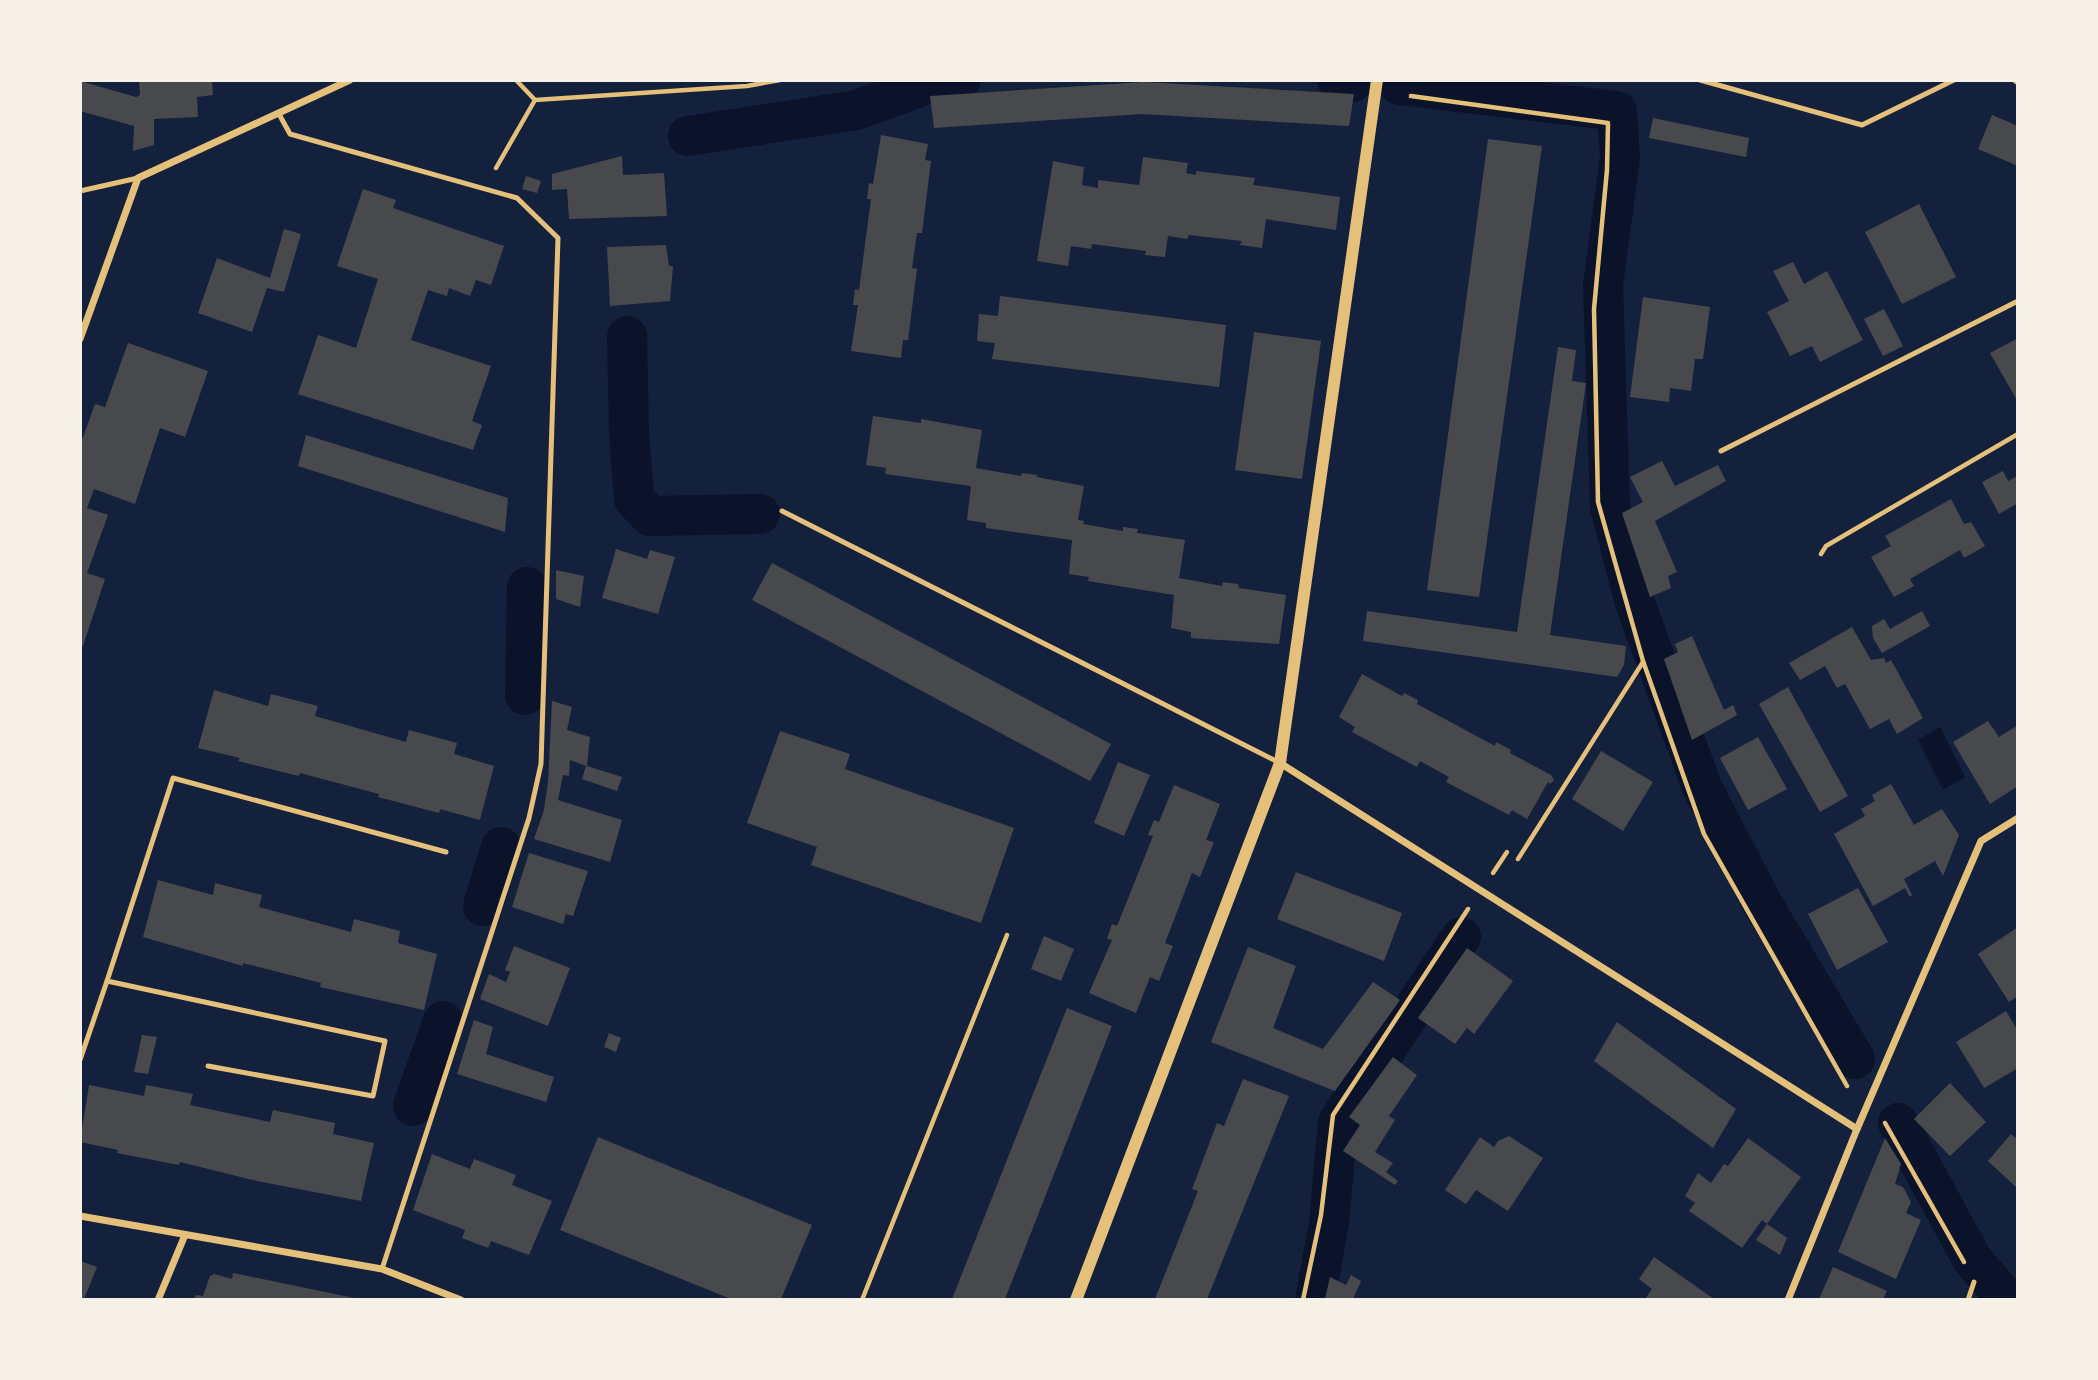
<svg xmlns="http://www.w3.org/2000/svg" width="2098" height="1380" viewBox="0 0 2098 1380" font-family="'Alegreya Sans',sans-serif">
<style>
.water{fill:#0b132b}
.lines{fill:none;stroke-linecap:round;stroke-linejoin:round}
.canal{stroke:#0b132b;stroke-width:40}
.building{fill:#48494c}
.path{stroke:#e5c07b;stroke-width:4.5}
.service{stroke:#e5c07b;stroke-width:5}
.minor{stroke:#e5c07b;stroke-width:7}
.tertiary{stroke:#e5c07b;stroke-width:12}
</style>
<rect width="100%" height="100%" fill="#14213d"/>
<path class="water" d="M1940 727 1965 777 1943 790 1918 740Z"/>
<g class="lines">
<g class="canal">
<path d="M1337 80 1353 82"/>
<path d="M1399 85 1617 111 1620 158 1603 285 1610 507 1635 603 1702 787 1761 901 1855 1059"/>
<path d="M688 136 857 110 933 82 961 80"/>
<path d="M627 336 629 432 634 499 650 516 760 514"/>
<path d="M525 695 527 587"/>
<path d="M483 906 501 847"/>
<path d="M413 1106 443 1021"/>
<path d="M1898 1123 1972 1259 2007 1300"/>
<path d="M1315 1300 1329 1223 1338 1122 1461 937"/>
</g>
</g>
<g class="building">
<path d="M139 80H212L213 95 197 97 198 117 154 119V145L133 151 134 126 80 111V81L136 97 140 95Z"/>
<path d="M1144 82 1354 94 1349 126 1142 114 934 128 930 96Z"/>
<path d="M1992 115 2018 126V166L1978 149Z"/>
<path d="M1653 118 1749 138 1746 157 1649 138Z"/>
<path d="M881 135 928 144 925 160 931 161 922 233H917L912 268 917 269 908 340H903L901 358 851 351 858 305H853L855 289 859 290 871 199H867L869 183 873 184Z"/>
<path d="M1488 139 1542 146 1479 597 1427 590Z"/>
<path d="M622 156 623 175 664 173 667 216 569 219 567 189 552 190V174Z"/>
<path d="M1143 157 1188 163 1186 173 1196 175V171L1255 178 1253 185 1340 197 1336 230 1266 219 1262 248 1240 245 1242 241 1189 235 1187 239 1168 236 1165 257 1145 255 1146 251 1092 244 1091 249 1071 246 1068 266 1037 261 1053 161 1084 167 1082 185 1098 188V180L1139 185Z"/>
<path d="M526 176 541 181 537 193 522 189Z"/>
<path d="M363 189 396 200 393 208 504 246 491 285 476 280 470 296 449 288 447 296 428 290 411 340 491 366 472 421 482 425 473 450 298 394 318 335 356 348 378 279 337 266Z"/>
<path d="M1919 204 1956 277 1902 304 1865 232Z"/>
<path d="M284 229 301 234 284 292 267 288 252 332 198 313 217 258 270 278Z"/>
<path d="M666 245 669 266H673L670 301 610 306 607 247Z"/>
<path d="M1793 262 1804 284 1827 271 1863 340 1820 362 1812 346 1790 356 1767 312 1789 301 1773 271Z"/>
<path d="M1000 296 1226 325 1219 387 992 359 995 343 977 341 979 314 998 316Z"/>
<path d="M1643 297 1710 307 1703 359H1695L1691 391 1670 388 1669 402 1630 397Z"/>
<path d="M1884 309 1903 346 1883 356 1864 319Z"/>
<path d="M1254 332 1321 341 1302 479 1235 470Z"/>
<path d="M2018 338V402L1990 353Z"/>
<path d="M128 343 208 371 185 437 160 428 135 504 94 489 87 508 108 515 87 573 105 579 83 646 80 645V445L95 404 105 407Z"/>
<path d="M1558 347 1576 350 1572 381 1586 383 1550 635 1626 646 1624 665 1617 677 1363 641 1367 611 1517 632Z"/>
<path d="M873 416 921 423V419L982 430 976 468 1021 476 1022 473 1037 475V477L1084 486 1078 520 1084 521 1083 524 1123 531V527L1138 529 1137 533 1185 540 1179 578 1222 586 1223 582 1238 584 1239 588 1286 595 1279 644 1191 638V632L1171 628 1174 595 1088 581 1089 577 1069 574 1072 540 986 528V523L967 520 971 486 885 474 886 468 866 465Z"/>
<path d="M306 435 508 498 505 532 298 466Z"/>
<path d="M1662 461 1675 486 1718 465 1726 481 1655 521 1677 572 1668 576 1671 588 1650 597 1622 513 1643 502 1630 477Z"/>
<path d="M2003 471 2008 481 2018 476V503L1999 514 1982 482Z"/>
<path d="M1951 499 1964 524 1971 522 1985 546 1964 558 1960 550 1910 579 1914 586 1894 597 1871 557 1891 546 1885 536Z"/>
<path d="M616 549 647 559 650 550 675 557 658 614 602 598Z"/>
<path d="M772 563 1111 744 1090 781 752 600Z"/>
<path d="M556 570 584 576 580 607 556 599Z"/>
<path d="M1922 611 1930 626 1882 653 1873 638 1872 626 1884 619 1890 629Z"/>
<path d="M1852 627 1871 660 1884 658 1886 663 1891 660 1923 718 1897 734 1889 719 1870 729 1845 684 1837 688 1825 666 1800 680 1789 663Z"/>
<path d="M1692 636 1724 710 1733 705 1737 715 1692 740 1664 659 1678 652 1675 644Z"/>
<path d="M1362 674 1402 696 1404 693 1418 700 1417 704 1495 746 1496 742 1511 750 1510 753 1551 775 1554 780 1550 784 1548 782 1527 819 1512 810 1509 815 1446 782 1449 777 1420 761 1417 767 1352 732 1355 727 1339 717Z"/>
<path d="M1788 687 1848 796 1820 812 1759 704Z"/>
<path d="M214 690 268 706 271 694 318 706 315 716 406 742 409 730 457 743 454 754 494 766 480 820 440 809 439 813 378 797 379 794 300 773 299 776 238 761 240 758 198 748Z"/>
<path d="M552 701 572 707 567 730 590 737 587 766 622 777 617 791 582 779 586 766 570 760 569 776 563 775 558 800 622 820 610 862 534 839 544 810 548 782Z"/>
<path d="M1988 721 1999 737 2018 725V786L1990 804 1953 742Z"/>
<path d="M780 731 850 754 845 769 1014 828 981 923 811 865 817 847 747 823Z"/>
<path d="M1758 737 1787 789 1748 810 1720 758Z"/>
<path d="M1601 751 1653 782 1623 831 1572 799Z"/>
<path d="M1118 762 1150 775 1124 836 1094 823Z"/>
<path d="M1891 784 1914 825 1942 809 1959 835 1943 876 1935 861 1904 879 1912 895 1910 897 1905 888 1873 906 1834 834 1865 816 1861 809 1875 801 1872 795Z"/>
<path d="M1174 785 1220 804 1206 840 1214 842 1200 877 1192 873 1165 943 1173 946 1159 981 1150 977 1136 1013 1089 993 1112 940 1107 939 1112 924 1117 926 1153 836 1148 835 1154 820 1159 822Z"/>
<path d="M529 853 588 871 573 916 566 914 563 924 512 907Z"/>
<path d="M1296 872 1402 913 1384 961 1277 919Z"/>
<path d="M158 880 213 895 215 883 262 895 259 907 351 932 354 919 400 931 398 943 437 954 424 1010 320 987 321 983 243 963V966L143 937Z"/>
<path d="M1858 888 1888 942 1837 970 1808 914Z"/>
<path d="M2018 927V996L2009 1002 1978 954Z"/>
<path d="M1044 936 1074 949 1061 981 1031 969Z"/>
<path d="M514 946 570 968 548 1026 480 999 489 974 506 982 510 972 505 970Z"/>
<path d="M1248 947 1296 966 1273 1028 1323 1049 1373 982 1400 1000 1335 1091 1211 1042Z"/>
<path d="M1467 948 1513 981 1474 1034 1467 1028 1455 1044 1418 1018Z"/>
<path d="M1067 1008 1112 1026 1005 1299H952Z"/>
<path d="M2006 1011 2018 1031V1068L1984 1088 1956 1042Z"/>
<path d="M474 1020 493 1027 486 1054 554 1077 546 1102 457 1074Z"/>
<path d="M1617 1022 1736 1109 1713 1148 1594 1061Z"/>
<path d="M609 1033 621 1038 616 1052 604 1047Z"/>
<path d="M142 1035 157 1037 148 1074 134 1072Z"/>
<path d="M1393 1057 1417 1075 1389 1116 1395 1120 1375 1152 1393 1163 1386 1172 1398 1181 1395 1185 1343 1151 1360 1125 1349 1117Z"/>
<path d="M1243 1079 1289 1096 1207 1299H1155L1198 1191 1192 1189 1217 1123 1224 1126Z"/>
<path d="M1950 1083 1986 1122 1950 1156 1914 1119Z"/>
<path d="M89 1085 144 1096 146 1085 193 1094 190 1105 270 1122 273 1110 335 1123 333 1134 374 1143 361 1201 257 1181 180 1162 179 1165 117 1153 118 1150 80 1142Z"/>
<path d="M2011 1134 2018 1140V1189L1988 1161Z"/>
<path d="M1509 1136 1543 1158 1508 1211 1476 1190 1466 1204 1445 1190 1480 1137 1494 1147 1498 1141Z"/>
<path d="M598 1137 812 1225 781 1299H731L560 1230Z"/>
<path d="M1748 1138 1801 1177 1767 1224 1787 1238 1780 1255 1756 1240 1767 1224 1762 1220 1742 1248 1689 1211 1695 1203 1685 1196 1698 1173 1711 1183 1724 1164 1728 1166Z"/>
<path d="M1885 1138 1901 1164 1895 1184 1903 1187 1911 1202 1906 1213 1921 1220 1896 1279 1838 1252Z"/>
<path d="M432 1154 470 1169 474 1159 516 1175 512 1185 552 1201 529 1255 491 1241 488 1248 462 1238 465 1230 413 1210Z"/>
<path d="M1654 1257 1714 1299H1645L1652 1289 1639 1279Z"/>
<path d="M80 1261 97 1267 84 1299H80Z"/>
<path d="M1833 1267 1887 1291 1883 1299H1819Z"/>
<path d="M233 1273 354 1298V1299H194L196 1295 203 1296 210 1276 214 1274 232 1279Z"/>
<path d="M1351 1275 1361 1281 1353 1299H1325L1330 1277 1346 1285Z"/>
</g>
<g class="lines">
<g class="path">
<path d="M516 80 535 100"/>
<path d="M1411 96 1608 123 1607 170 1594 309 1598 502 1643 661 1704 834 1847 1086"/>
<path d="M496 168 535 100 747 86 780 80"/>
<path d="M1821 554 1826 546 2018 434"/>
<path d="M1518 859 1643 662"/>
<path d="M1493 873 1507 852"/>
<path d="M1885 1123 1964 1262"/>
<path d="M862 1300 1007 935"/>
<path d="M1303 1300 1321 1215 1333 1115 1468 909"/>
</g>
<g class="service">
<path d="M1700 80 1862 125 1954 80"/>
<path d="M2014 80 2018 83"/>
<path d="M279 114 290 134 517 198 558 238 541 764 529 818 382 1269"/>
<path d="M80 191 138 178"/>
<path d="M1721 451 2018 301"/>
<path d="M782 511 1280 763"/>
<path d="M80 1060 107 981"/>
<path d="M208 1066 373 1096 385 1041 107 981 173 778 446 852"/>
<path d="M1968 1300 1974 1282"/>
</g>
<g class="minor">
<path d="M80 339 138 178 350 80"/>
<path d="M1280 763 1857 1129"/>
<path d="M80 1216 382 1269 461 1300"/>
<path d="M158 1300 185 1235"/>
<path d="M1788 1300 1857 1129 1981 841 2018 818"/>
</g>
<path class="tertiary" d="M1076 1300 1280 763 1377 80"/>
</g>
<rect width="2098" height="1380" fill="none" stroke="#f6f1e7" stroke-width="164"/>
</svg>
